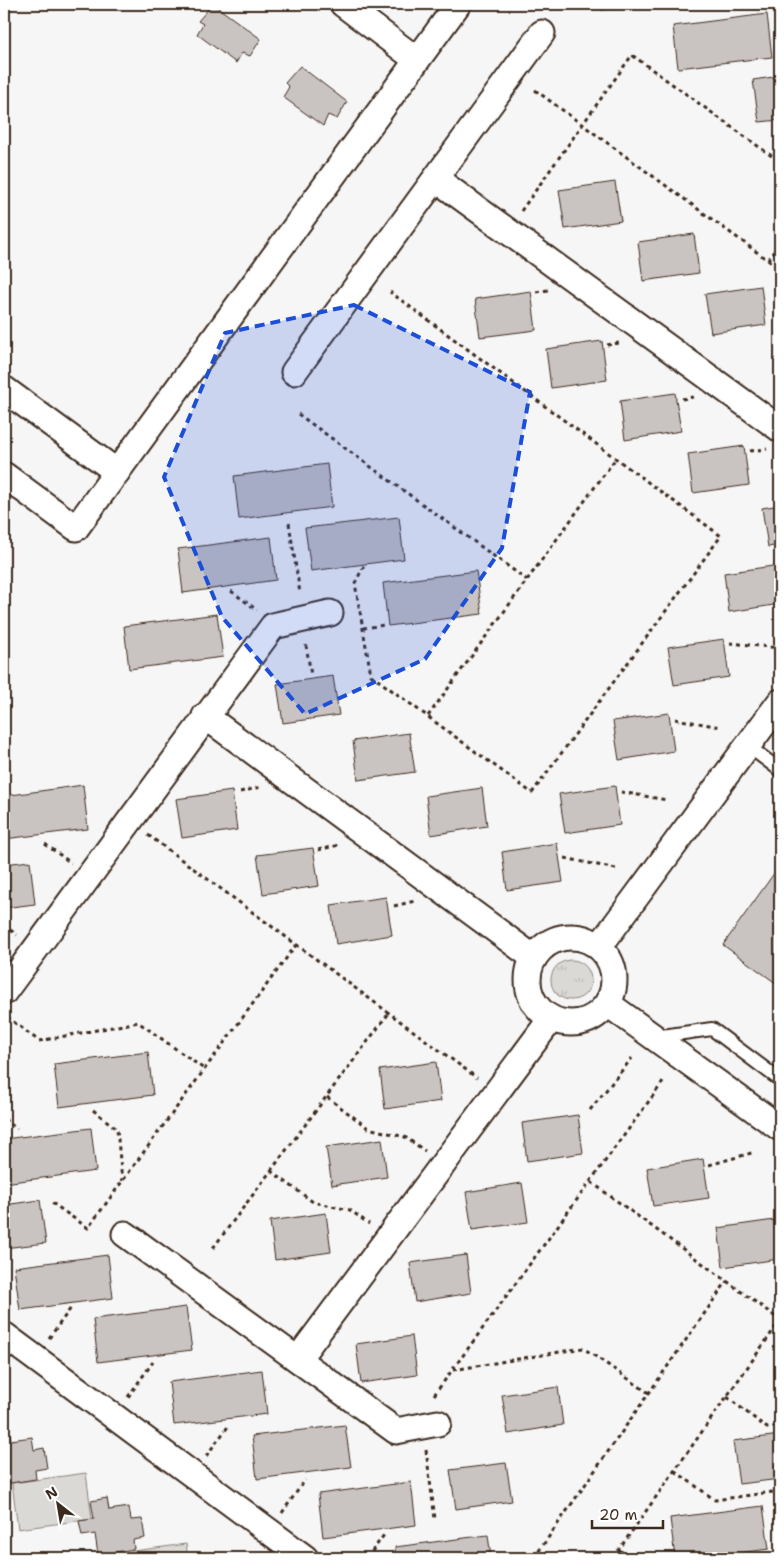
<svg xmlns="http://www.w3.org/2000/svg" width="784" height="1562" viewBox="0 0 784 1562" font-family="'Shantell Sans',sans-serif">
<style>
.grass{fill:url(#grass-tufts);stroke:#8b827a}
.pitch{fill:#dbd9d6;stroke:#8b827a}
.building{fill:#c9c3c1;stroke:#3b2a1e}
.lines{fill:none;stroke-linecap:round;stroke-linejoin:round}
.lane-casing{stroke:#3b2a1e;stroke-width:16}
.street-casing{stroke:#3b2a1e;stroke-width:29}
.path{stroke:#3b2a1e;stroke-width:3;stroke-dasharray:4 4;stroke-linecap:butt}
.lane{stroke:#fff;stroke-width:12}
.street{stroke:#fff;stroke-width:25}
.marked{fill:#1d4ed8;fill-opacity:0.2;stroke:#1d4ed8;stroke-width:4;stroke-dasharray:10 6;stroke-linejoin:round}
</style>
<defs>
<pattern id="grass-tufts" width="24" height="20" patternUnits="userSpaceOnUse" patternTransform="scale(1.25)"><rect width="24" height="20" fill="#dbd9d6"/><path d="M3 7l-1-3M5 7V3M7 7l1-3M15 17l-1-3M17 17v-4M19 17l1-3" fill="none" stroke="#bdbab7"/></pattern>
</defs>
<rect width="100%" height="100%" fill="#f7f6f6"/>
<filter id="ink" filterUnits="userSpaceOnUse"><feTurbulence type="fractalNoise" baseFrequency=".02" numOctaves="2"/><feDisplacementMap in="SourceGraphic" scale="10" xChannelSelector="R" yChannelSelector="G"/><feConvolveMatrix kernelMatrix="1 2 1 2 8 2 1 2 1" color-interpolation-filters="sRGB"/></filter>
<g filter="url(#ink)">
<circle class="grass" cx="571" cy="980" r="20"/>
<g class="pitch">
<path d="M86 1473 92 1519 18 1529 12 1483Z"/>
<path d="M186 1544 188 1558H112L111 1554Z"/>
</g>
<g class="building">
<path d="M213 4 261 39 250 56 242 53 236 63 197 34 203 24 198 21Z"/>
<path d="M600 4H651L601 10Z"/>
<path d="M767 14 772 57 678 68 673 26Z"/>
<path d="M300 66 347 102 337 119 328 115 323 126 283 97 289 87 285 83Z"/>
<path d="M780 76V120L759 122 753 80Z"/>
<path d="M615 182 621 221 565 229 559 190Z"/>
<path d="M694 234 699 273 643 281 638 242Z"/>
<path d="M761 286 766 325 711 333 705 294Z"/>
<path d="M531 291 536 330 480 337 475 299Z"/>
<path d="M602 341 607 380 551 388 546 349Z"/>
<path d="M780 349V371L777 350Z"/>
<path d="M675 393 681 431 625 440 620 401Z"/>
<path d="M744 446 749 485 693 493 688 454Z"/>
<path d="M327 464 332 507 239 519 234 476Z"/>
<path d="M780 505V545L768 547 762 508Z"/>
<path d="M399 517 404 559 311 571 305 528Z"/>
<path d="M271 537 276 580 183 593 178 549Z"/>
<path d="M780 565V604L729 612 724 573Z"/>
<path d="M476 571 482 614 388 626 383 583Z"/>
<path d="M217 614 223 657 129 669 124 626Z"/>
<path d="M724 639 729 677 674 685 668 647Z"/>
<path d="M333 676 339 715 283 723 277 684Z"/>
<path d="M669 713 674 751 619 760 613 721Z"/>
<path d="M409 733 415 772 358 780 353 741Z"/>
<path d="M83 785 88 829 4 839V796Z"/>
<path d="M615 786 620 825 565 833 559 794Z"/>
<path d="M482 788 487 826 431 835 426 796Z"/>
<path d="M232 791 237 830 182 838 176 799Z"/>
<path d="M557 843 563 882 507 890 502 852Z"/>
<path d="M313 848 319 886 263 894 257 855Z"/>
<path d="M30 861 35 904 4 908V864Z"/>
<path d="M780 865V986L723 945Z"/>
<path d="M386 897 392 935 336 944 331 905Z"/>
<path d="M148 1052 153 1095 59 1107 54 1064Z"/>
<path d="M436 1062 441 1101 385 1109 380 1070Z"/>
<path d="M578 1115 583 1153 527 1161 522 1123Z"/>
<path d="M91 1128 96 1171 4 1183V1139Z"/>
<path d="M382 1139 387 1177 332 1185 326 1147Z"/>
<path d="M703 1159 709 1198 653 1206 647 1168Z"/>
<path d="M522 1183 528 1222 472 1230 466 1192Z"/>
<path d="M40 1200 46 1243 4 1248V1205Z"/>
<path d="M326 1213 331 1252 275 1260 270 1221Z"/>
<path d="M774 1220 779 1259 723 1267 718 1228Z"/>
<path d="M108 1255 113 1298 20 1310 14 1267Z"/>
<path d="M466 1255 471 1293 415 1302 410 1263Z"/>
<path d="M186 1307 192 1350 98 1362 93 1319Z"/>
<path d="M412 1336 417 1375 361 1383 356 1344Z"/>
<path d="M262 1370 267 1414 174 1425 169 1382Z"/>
<path d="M558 1387 563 1425 508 1434 502 1395Z"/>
<path d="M345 1425 351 1467 257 1479 252 1436Z"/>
<path d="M4 1428H9L11 1440 32 1437 34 1450 44 1448 47 1468 35 1470 36 1479 4 1484Z"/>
<path d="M780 1435V1479L739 1484 733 1441Z"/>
<path d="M506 1463 512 1501 456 1509 450 1470Z"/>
<path d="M411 1482 416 1525 323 1537 318 1494Z"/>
<path d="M107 1498 109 1510 129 1507 131 1520 142 1519 145 1538 133 1540 134 1549 98 1555 95 1534 82 1536 79 1521 94 1519 91 1501Z"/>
<path d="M763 1506 769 1549 699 1558H675L670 1518Z"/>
<path d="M488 1535 491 1558H396L395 1547Z"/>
</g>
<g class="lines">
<defs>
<g id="lane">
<path d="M748 746 780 770"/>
<path d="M655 1037 712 1029 780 1080"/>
</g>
<g id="street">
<path d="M343 4 417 60"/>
<path d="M436 179 780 429"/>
<path d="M294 372 542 33"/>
<path d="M4 389 117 472"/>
<path d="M4 475 76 528 458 4"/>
<path d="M205 716 534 958"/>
<circle cx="571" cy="980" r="43"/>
<path d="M599 947 780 702"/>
<path d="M4 992 273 626 330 613"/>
<path d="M608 1004 780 1128"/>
<path d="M125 1234 396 1431 438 1423"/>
<path d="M4 1335 305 1558"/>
<path d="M298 1359 551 1019"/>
</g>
</defs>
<use href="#lane" class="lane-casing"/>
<use href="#street" class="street-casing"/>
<g class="path">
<path d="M535 90 780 269"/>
<path d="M521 211 632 55 780 162"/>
<path d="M768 260 780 243"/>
<path d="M536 292 548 290"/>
<path d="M607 345 619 343"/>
<path d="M682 399 693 397"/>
<path d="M298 414 527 580"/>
<path d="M750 451 767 449"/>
<path d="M289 523 300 593"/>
<path d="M364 566 355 583 371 675 532 793 721 536 390 292"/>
<path d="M231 591 257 610"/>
<path d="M363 628 385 625"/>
<path d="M730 643 780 648"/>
<path d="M306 645 311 675"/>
<path d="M428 716 616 458"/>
<path d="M675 719 721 727"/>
<path d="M240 792 261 787"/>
<path d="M621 792 667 800"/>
<path d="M148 835 477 1078"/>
<path d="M45 844 71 863"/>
<path d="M318 850 339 845"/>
<path d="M565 858 616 869"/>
<path d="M394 906 415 901"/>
<path d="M4 925 17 935"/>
<path d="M7 1017 39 1041 138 1022 204 1069"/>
<path d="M327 1097 368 1128 405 1137 425 1151"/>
<path d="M93 1110 117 1129 122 1181"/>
<path d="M590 1110 632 1058"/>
<path d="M4 1119 17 1129"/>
<path d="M709 1165 755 1152"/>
<path d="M271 1171 313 1202 350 1210 369 1224"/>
<path d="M591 1182 780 1320"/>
<path d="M52 1203 88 1228 296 945"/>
<path d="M213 1248 389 1013"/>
<path d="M49 1338 71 1308"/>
<path d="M453 1370 583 1348 649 1393"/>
<path d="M434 1395 663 1082"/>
<path d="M128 1397 153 1362"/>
<path d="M727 1397 767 1428 780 1426"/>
<path d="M426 1450 435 1519"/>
<path d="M206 1456 230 1424"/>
<path d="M675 1471 715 1500 780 1491"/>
<path d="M282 1513 305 1480"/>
<path d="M619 1550 631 1558"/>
<path d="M367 1558 384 1535"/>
<path d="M534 1558 727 1281"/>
<path d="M613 1558 780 1321"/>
</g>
<use href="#lane" class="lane"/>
<use href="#street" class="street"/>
</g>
</g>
<path class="marked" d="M354 305 530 392 502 548 425 659 305 714 222 617 164 477 225 333Z"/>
<rect width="784" height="1562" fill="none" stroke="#fff" stroke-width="20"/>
<rect x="10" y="10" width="764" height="1542" fill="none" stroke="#3b2a1e" stroke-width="2" filter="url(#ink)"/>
<g transform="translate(58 1504) rotate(329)" stroke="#ffffff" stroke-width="4" paint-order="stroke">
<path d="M0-4L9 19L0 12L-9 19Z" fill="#3b2a1e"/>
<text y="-8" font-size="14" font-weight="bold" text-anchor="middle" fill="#3b2a1e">N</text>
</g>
<path d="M592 1520v8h71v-8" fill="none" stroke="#3b2a1e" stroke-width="2.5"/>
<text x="599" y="1520" font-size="15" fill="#3b2a1e" stroke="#ffffff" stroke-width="4" paint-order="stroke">20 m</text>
</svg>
